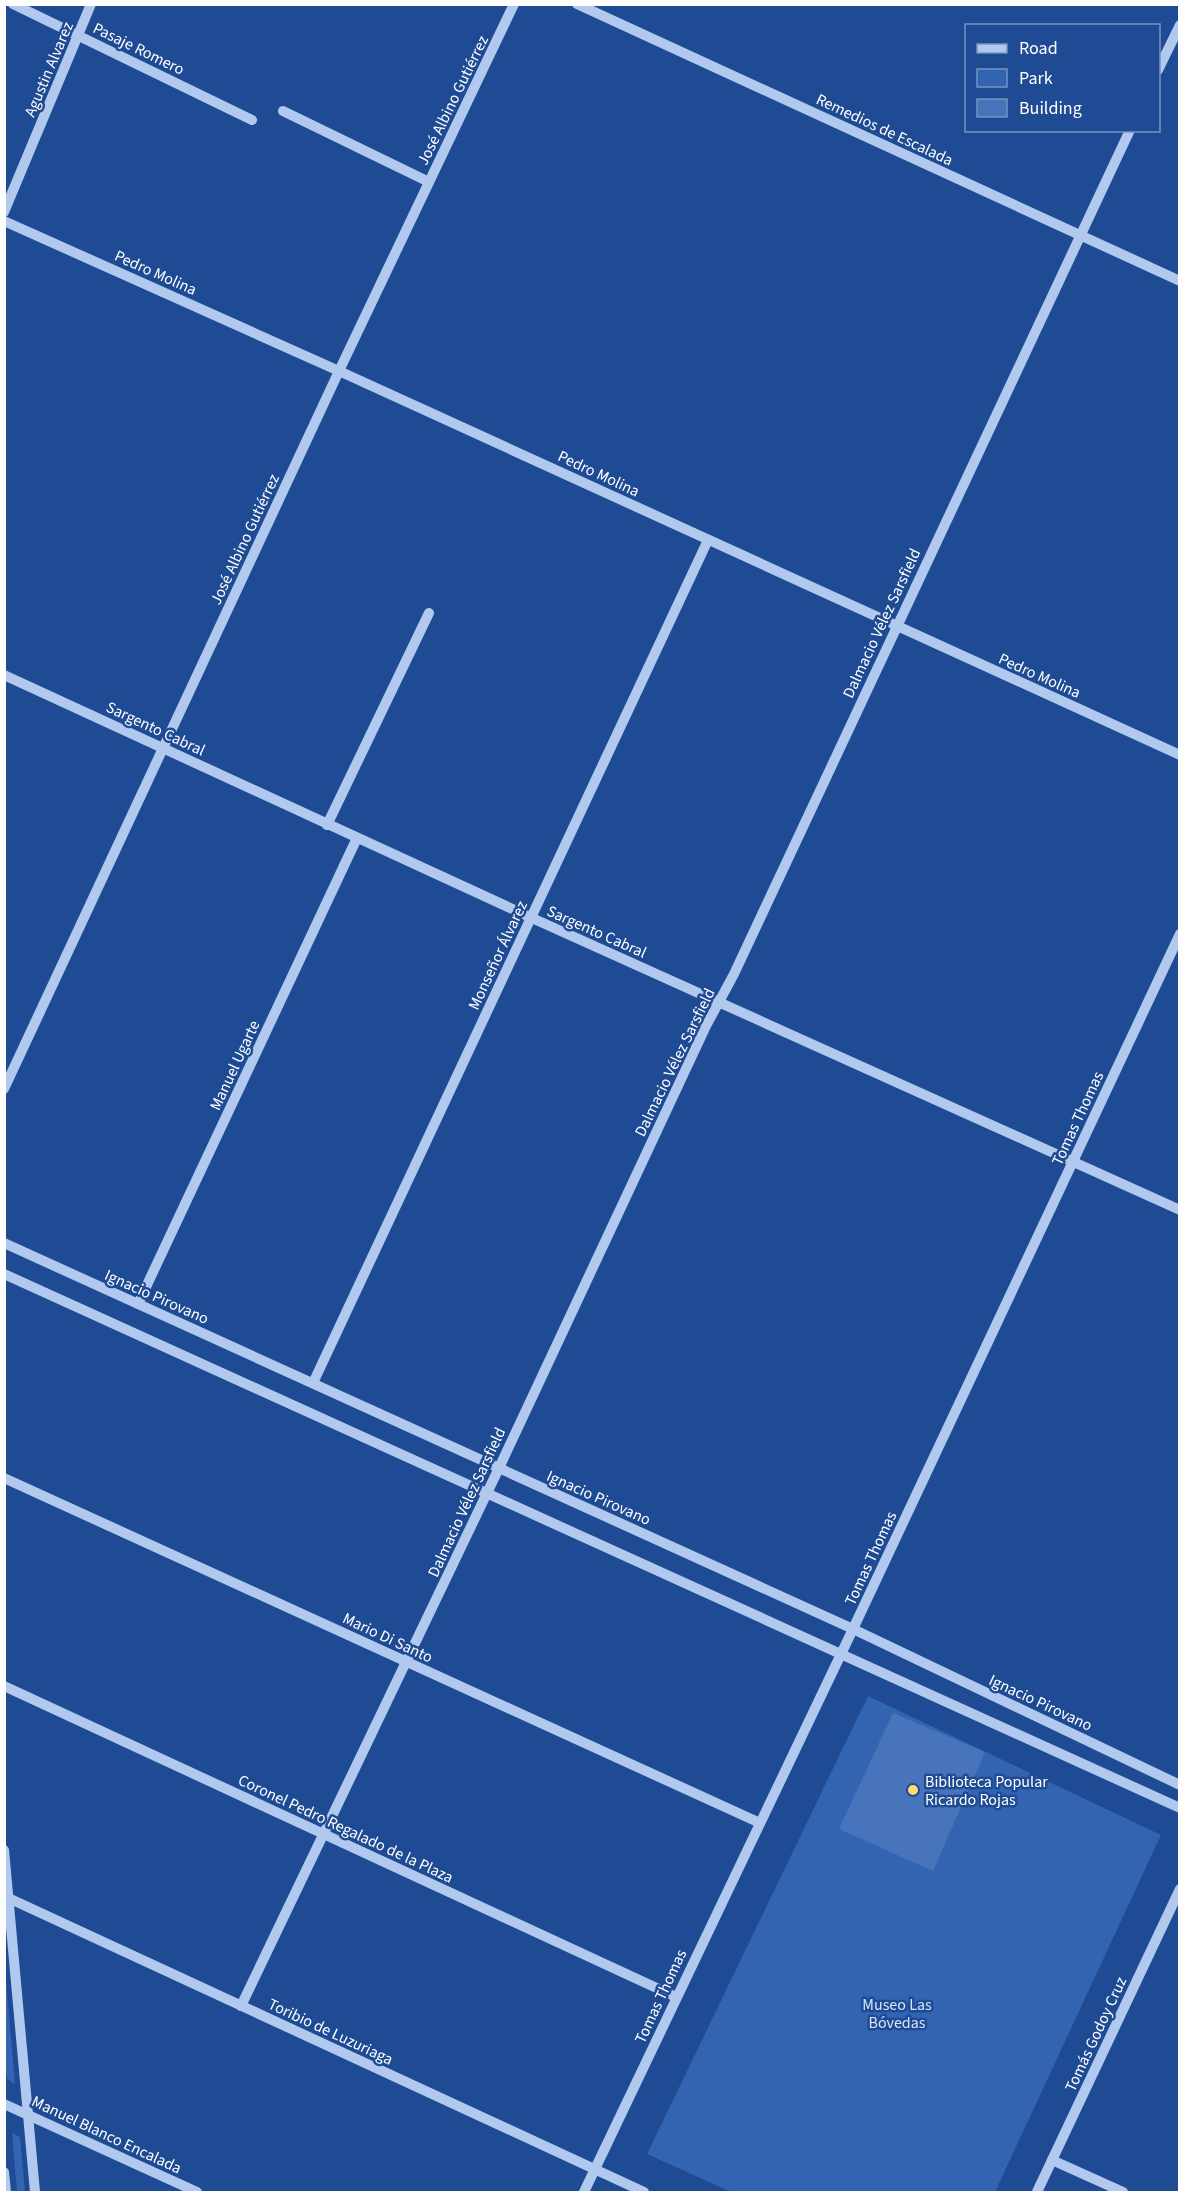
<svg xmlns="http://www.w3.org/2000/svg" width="1184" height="2197" viewBox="0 0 1184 2197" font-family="'Source Sans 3',sans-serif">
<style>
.green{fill:#3264b2}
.building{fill:#4774ba}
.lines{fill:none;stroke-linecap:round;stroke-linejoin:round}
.minor{stroke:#b1c9ee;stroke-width:10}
.poi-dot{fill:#fddc71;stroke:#1e4b94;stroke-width:2}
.labels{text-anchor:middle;stroke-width:5;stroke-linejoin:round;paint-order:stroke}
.street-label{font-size:16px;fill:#fff;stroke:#1e4b94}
.poi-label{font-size:16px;fill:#fff;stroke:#1e4b94;text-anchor:start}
.park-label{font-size:16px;fill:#d7e5fa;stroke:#1e4b94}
</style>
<rect width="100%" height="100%" fill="#1e4b94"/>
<g class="green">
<path d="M868 1696 1161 1835 995 2192H731L647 2154Z"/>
<path d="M5 1968 15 2084 7 2079 4 2057Z"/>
<path d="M12 2133 20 2137 25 2192H17Z"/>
</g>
<path class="building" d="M893 1713 985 1752 933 1871 839 1829Z"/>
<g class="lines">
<g class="minor">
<path d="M13 4 252 120"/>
<path d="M577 4 1180 281"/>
<path d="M1158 70 1180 25"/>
<path d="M283 111 429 182"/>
<path d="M4 212 91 4"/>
<path d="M4 221 339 371 1180 755"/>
<path d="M4 675 532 918 1180 1210"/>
<path d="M327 825 429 613"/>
<path d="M4 1089 339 371 514 4"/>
<path d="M4 1243 853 1629 1180 1785"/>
<path d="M4 1274 1180 1808"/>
<path d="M138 1304 357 838"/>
<path d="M313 1383 708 540"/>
<path d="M4 1478 760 1823"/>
<path d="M4 1686 676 1997"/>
<path d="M4 1850 35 2192"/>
<path d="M4 1896 644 2192"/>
<path d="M241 2006 499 1468 706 1026 734 974 1130 130"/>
<path d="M4 2104 197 2192"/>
<path d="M1052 2160 1123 2192"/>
<path d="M4 2172 6 2192"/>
<path d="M584 2192 853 1629 1180 934"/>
<path d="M1037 2192 1180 1889"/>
</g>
</g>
<circle class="poi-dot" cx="913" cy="1790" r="6"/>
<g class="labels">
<g class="street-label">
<text transform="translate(139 48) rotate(26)" y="6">Pasaje Romero</text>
<text transform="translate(48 69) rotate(-67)" y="6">Agustin Alvarez</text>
<text transform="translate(452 100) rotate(-64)" y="6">José Albino Gutiérrez</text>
<text transform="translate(885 129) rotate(25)" y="6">Remedios de Escalada</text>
<text transform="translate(156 272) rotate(24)" y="6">Pedro Molina</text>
<text transform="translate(599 473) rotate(25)" y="6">Pedro Molina</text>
<text transform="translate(244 539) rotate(-65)" y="6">José Albino Gutiérrez</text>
<text transform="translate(881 623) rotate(-65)" y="6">Dalmacio Vélez Sarsfield</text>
<text transform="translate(1040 675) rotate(24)" y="6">Pedro Molina</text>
<text transform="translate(156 728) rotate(25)" y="6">Sargento Cabral</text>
<text transform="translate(597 931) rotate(24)" y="6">Sargento Cabral</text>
<text transform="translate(497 955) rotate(-65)" y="6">Monseñor Álvarez</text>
<text transform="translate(674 1062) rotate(-64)" y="6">Dalmacio Vélez Sarsfield</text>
<text transform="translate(234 1065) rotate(-65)" y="6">Manuel Ugarte</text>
<text transform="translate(1077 1118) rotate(-65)" y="6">Tomas Thomas</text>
<text transform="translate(157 1296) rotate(24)" y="6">Ignacio Pirovano</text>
<text transform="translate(599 1497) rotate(24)" y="6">Ignacio Pirovano</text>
<text transform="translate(466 1502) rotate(-65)" y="6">Dalmacio Vélez Sarsfield</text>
<text transform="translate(870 1558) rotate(-65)" y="6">Tomas Thomas</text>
<text transform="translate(388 1637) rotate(25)" y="6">Mario Di Santo</text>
<text transform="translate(1041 1702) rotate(25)" y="6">Ignacio Pirovano</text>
<text transform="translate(346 1828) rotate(25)" y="6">Coronel Pedro Regalado de la Plaza</text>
<text transform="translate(660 1996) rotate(-65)" y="6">Tomas Thomas</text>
<text transform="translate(331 2031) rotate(25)" y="6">Toribio de Luzuriaga</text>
<text transform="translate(1095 2034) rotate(-65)" y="6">Tomás Godoy Cruz</text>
<text transform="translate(107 2134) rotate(25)" y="6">Manuel Blanco Encalada</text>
</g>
<g class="poi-label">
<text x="925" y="1787">Biblioteca Popular<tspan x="925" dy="18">Ricardo Rojas</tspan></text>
</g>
<g class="park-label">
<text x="897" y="2010">Museo Las<tspan x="897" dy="18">Bóvedas</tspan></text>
</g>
</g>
<rect width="1184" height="2197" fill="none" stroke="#ffffff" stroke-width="12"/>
<rect x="965" y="24" width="195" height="108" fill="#1e4b94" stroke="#7893bf" stroke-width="1.5"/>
<rect x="977" y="44" width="30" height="9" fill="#b1c9ee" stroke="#7893bf" stroke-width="1.5"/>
<text x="1019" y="54" font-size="18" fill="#ffffff">Road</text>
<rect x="977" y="69" width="30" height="18" fill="#3264b2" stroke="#7893bf" stroke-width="1.5"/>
<text x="1019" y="84" font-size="18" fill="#ffffff">Park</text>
<rect x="977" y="99" width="30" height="18" fill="#4774ba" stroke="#7893bf" stroke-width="1.5"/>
<text x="1019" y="114" font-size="18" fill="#ffffff">Building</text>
</svg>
